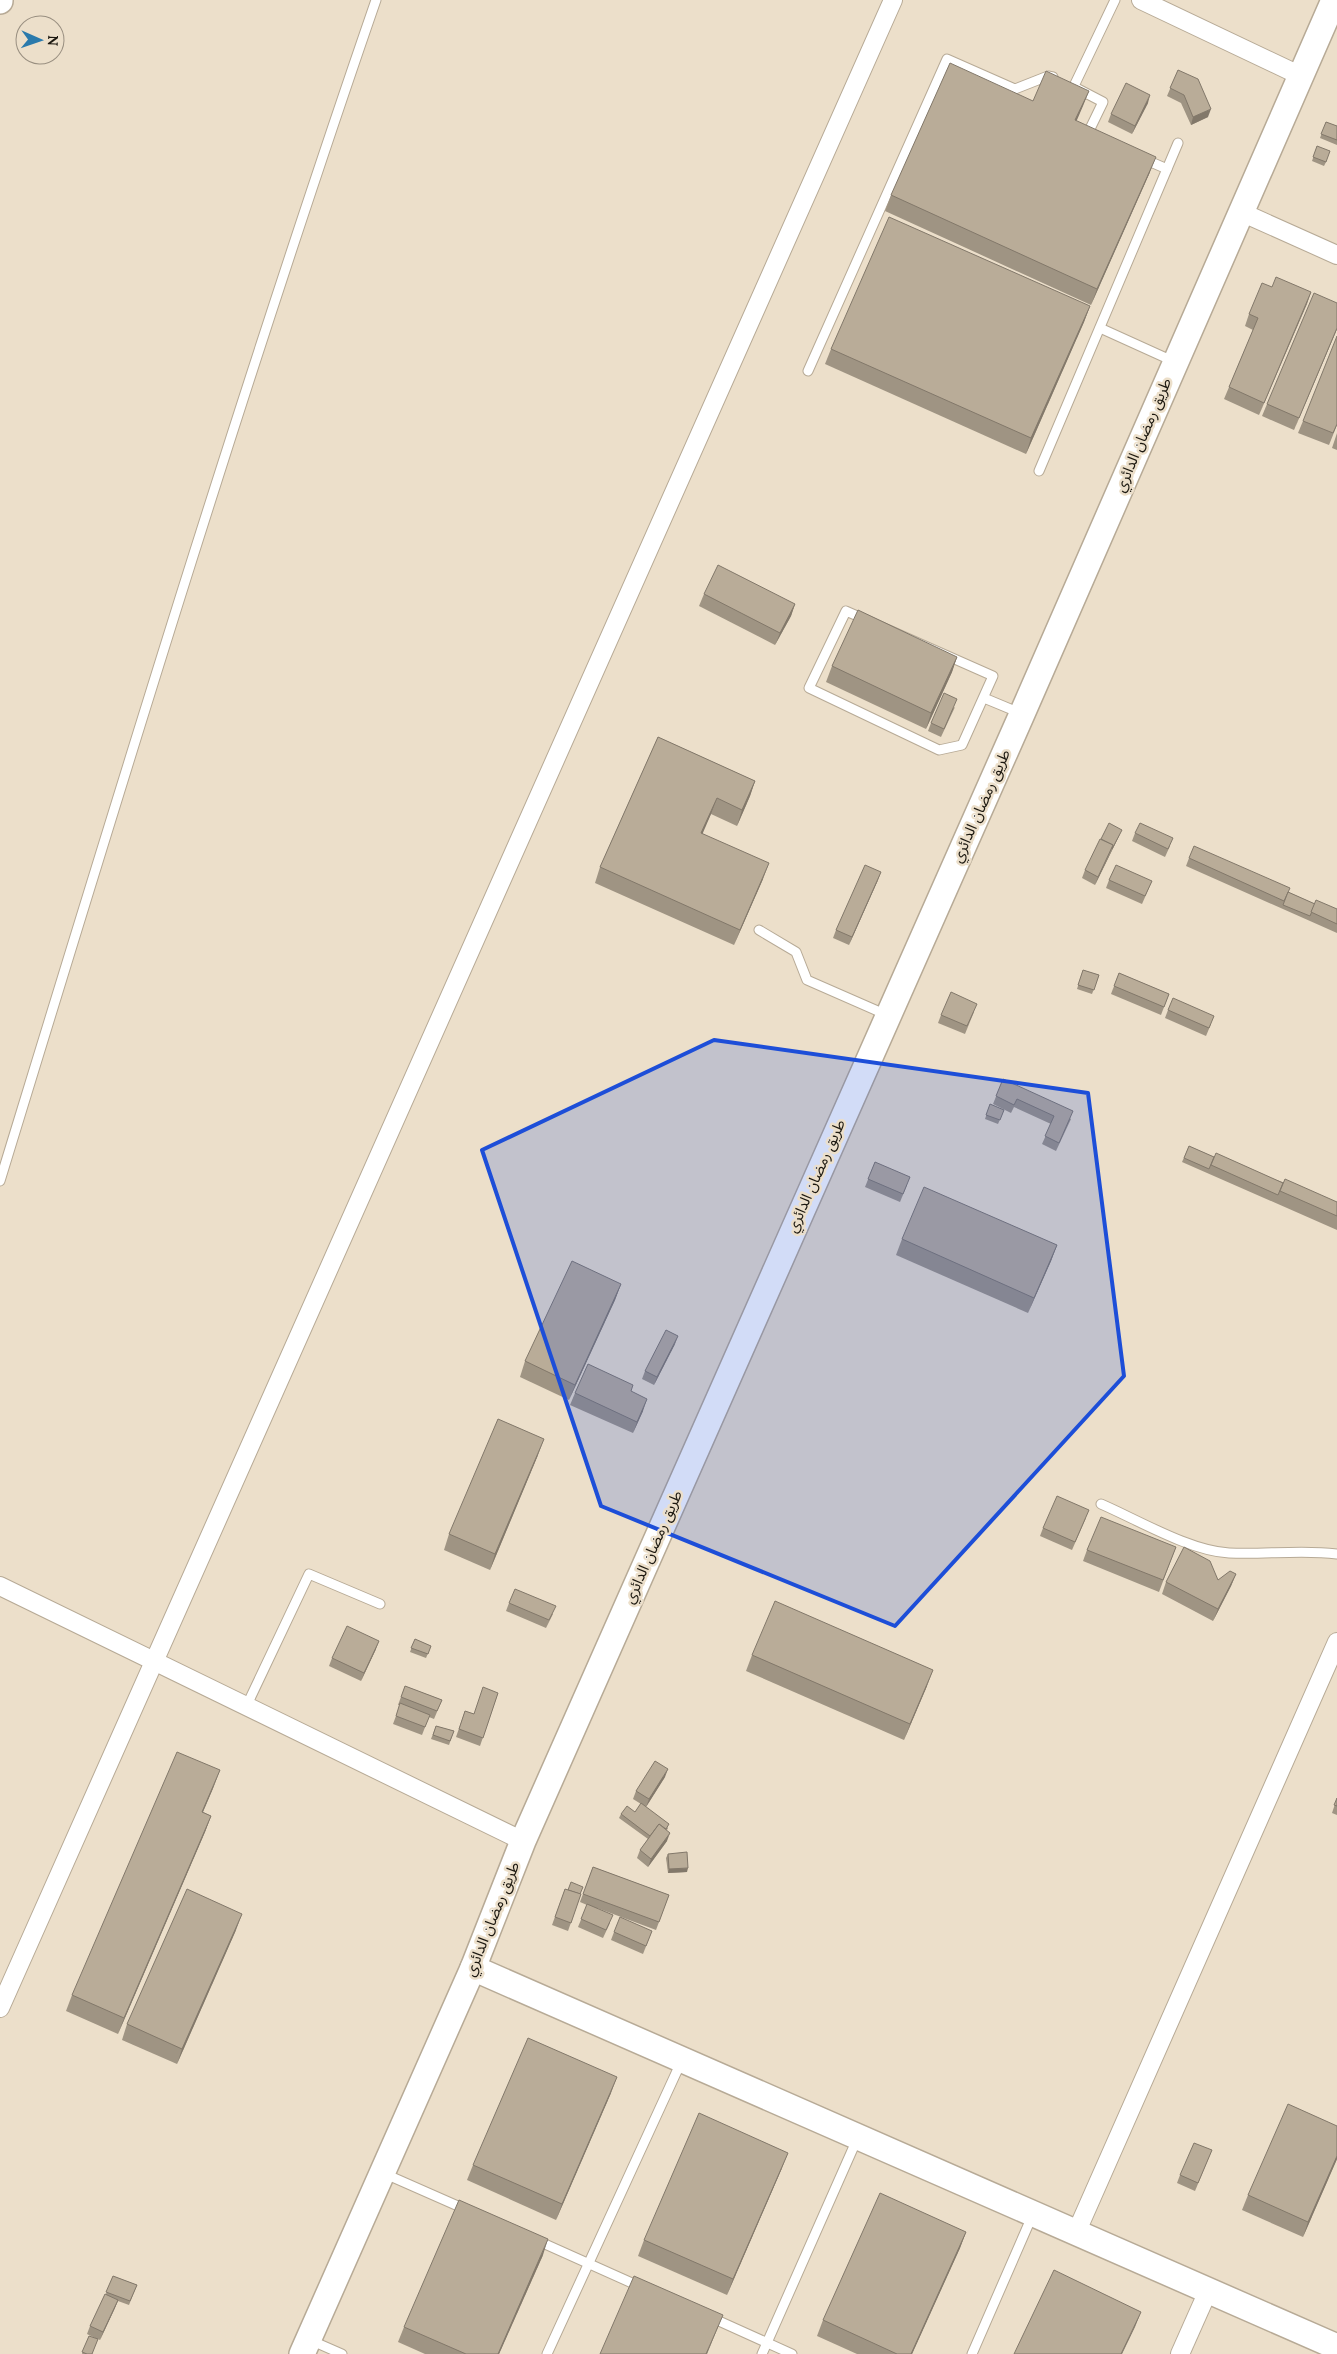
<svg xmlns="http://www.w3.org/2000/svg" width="1337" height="2354" viewBox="0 0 1337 2354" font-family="Lora,'Noto Sans Arabic',serif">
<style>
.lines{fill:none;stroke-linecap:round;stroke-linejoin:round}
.lane-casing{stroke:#b7aa96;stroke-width:11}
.street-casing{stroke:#b7aa96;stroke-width:20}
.secondary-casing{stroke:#b7aa96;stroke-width:28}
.lane{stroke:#fff;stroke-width:9}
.street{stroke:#fff;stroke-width:18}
.secondary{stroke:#fff;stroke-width:25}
.wall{fill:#9f9483}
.shaded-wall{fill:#82786a}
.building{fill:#b9ac98;stroke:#82786a}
.marked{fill:#1d4ed8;fill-opacity:0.2;stroke:#1d4ed8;stroke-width:4;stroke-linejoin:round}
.labels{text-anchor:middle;stroke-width:5;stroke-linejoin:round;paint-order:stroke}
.street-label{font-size:15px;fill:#1c1810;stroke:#ecdfca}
</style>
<rect width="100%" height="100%" fill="#ecdfca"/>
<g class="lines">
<defs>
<g id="lane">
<path d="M1074 86 1115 0"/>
<path d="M1078 89 1103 102 1088 133 1092 135"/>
<path d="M1144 159 1167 169"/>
<path d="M1100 328 1175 362"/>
<path d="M808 371 947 59 1015 89 1048 76 1053 77"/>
<path d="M1039 471 1178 143"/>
<path d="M846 611 993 676 962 745 939 750 809 688Z"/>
<path d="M984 698 1020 713"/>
<path d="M759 930 796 952 807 980 887 1015"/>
<path d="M0 1181C121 786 241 391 376 0"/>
<path d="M1101 1504C1138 1520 1190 1551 1229 1553 1266 1555 1301 1549 1337 1554"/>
<path d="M246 1707 309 1574 380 1604"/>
<path d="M383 2173 467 2210"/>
<path d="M536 2240 641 2287"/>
<path d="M710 2317 792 2354"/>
<path d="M310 2340 342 2354"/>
<path d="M547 2354 682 2060"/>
<path d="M762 2354 858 2137"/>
<path d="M972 2354 1033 2214"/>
</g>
<g id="street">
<path d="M1141 0 1301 76"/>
<path d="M1241 212 1337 255"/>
<path d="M0 1586 523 1841"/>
<path d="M0 2008 893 0"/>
<path d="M1076 2233 1337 1642"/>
<path d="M1180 2354 1208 2291"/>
</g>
<g id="secondary">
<path d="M0 1V0"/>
<path d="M473 1968 1337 2347"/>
<path d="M302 2354 473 1968 523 1841 1022 714 1334 0"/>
</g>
</defs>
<use href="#lane" class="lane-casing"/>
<use href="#street" class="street-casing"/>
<use href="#secondary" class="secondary-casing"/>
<use href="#lane" class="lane"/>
<use href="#street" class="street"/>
<use href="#secondary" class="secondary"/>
</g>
<g class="wall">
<path d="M1178 70 1208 117 1191 125 1181 103 1167 96Z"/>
<path d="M1089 91 1076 121 1150 172 1091 305 885 211 891 195 1033 101Z"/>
<path d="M1148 103 1132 134 1108 122 1111 114Z"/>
<path d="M1326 122 1337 126V145L1320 138Z"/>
<path d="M1317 146 1326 162 1324 166 1312 161Z"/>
<path d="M1272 287 1311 292 1259 415 1224 399 1253 330 1245 326 1249 314Z"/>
<path d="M1090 306 1084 322 1026 454 825 364 831 349Z"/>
<path d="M1337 329 1294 430 1262 416 1267 404Z"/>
<path d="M1303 421 1337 425 1329 445 1298 433Z"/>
<path d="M1337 433V450L1332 448Z"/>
<path d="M704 594 795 604 791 616 775 645 699 606Z"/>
<path d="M957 657 952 672 926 729 826 682 832 666Z"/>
<path d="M955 707 941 737 928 731 931 723Z"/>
<path d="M658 737 755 781 750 796 737 826 711 814 702 833 763 879 734 945 595 883 600 867Z"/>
<path d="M1135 833 1170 846 1165 857 1132 841Z"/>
<path d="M1120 834 1095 885 1082 878 1085 870Z"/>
<path d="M1189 858 1288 892 1315 904 1337 909V933L1186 866Z"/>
<path d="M878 880 849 945 833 938 836 930Z"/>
<path d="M1109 880 1152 881 1142 904 1106 888Z"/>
<path d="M1083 970 1099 975 1092 994 1077 989Z"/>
<path d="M1119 973 1169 994 1161 1015 1111 994Z"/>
<path d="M1168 1010 1211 1024 1206 1036 1165 1018Z"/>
<path d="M974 1012 965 1034 938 1023 941 1015Z"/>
<path d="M1003 1079 1071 1119 1056 1151 1042 1144 1051 1124 1014 1107 1011 1113 993 1104Z"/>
<path d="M990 1104 1004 1110 998 1124 985 1119Z"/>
<path d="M1189 1146 1214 1157 1337 1202V1230L1182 1162Z"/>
<path d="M875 1162 907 1185 900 1202 865 1187Z"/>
<path d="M902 1239 1057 1245 1051 1261 1028 1313 896 1255Z"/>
<path d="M621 1284 615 1300 569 1400 520 1377 525 1361Z"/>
<path d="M675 1344 654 1385 642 1379 645 1371Z"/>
<path d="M631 1391 643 1411 633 1433 570 1405 575 1393Z"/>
<path d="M538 1455 490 1570 444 1550 449 1534Z"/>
<path d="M1086 1518 1072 1550 1040 1536 1043 1528Z"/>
<path d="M1176 1547 1159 1592 1083 1561 1087 1550Z"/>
<path d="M1236 1574 1231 1586 1213 1621 1162 1594 1166 1582 1218 1580Z"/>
<path d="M509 1603 553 1614 546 1628 506 1611Z"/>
<path d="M415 1639 431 1646 426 1658 410 1652Z"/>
<path d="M376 1649 361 1681 329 1666 332 1658Z"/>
<path d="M752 1655 927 1686 904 1740 746 1671Z"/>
<path d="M405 1686 442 1700 434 1719 429 1717 422 1735 393 1724 400 1705H398Z"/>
<path d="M498 1693 480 1746 456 1737 465 1711 474 1714Z"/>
<path d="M436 1726 454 1731 449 1745 431 1739Z"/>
<path d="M665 1777 646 1807 668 1828 667 1830V1841L648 1867 637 1858 640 1850 648 1839 619 1818 621 1814 635 1812 641 1804 633 1799 636 1791Z"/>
<path d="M214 1786 203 1812 211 1816 205 1832 118 2034 66 2011 72 1995Z"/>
<path d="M1337 1798V1815L1332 1813Z"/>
<path d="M668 1854 687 1872 668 1873 666 1858Z"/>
<path d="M593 1867 669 1895 656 1930 597 1908 610 1923 603 1938 578 1927 587 1905 580 1902Z"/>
<path d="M565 1889 581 1894 568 1931 552 1925Z"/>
<path d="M236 1930 177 2064 122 2040 127 2024Z"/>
<path d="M652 1931 643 1954 611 1940 614 1932Z"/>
<path d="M611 2093 556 2220 467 2180 473 2165Z"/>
<path d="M1337 2126V2159L1303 2237 1242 2210 1248 2195Z"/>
<path d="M1212 2150 1195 2191 1177 2183 1180 2175Z"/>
<path d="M782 2168 727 2295 638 2256 644 2240Z"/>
<path d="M966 2232 960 2248 912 2354H857L817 2336 823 2320Z"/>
<path d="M543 2255 499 2354H425L398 2342 404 2327Z"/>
<path d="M113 2276 137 2285 129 2305 118 2301 100 2340 98 2339 92 2354H82L89 2336 97 2339 87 2334 90 2326 106 2294Z"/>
</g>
<g class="shaded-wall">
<path d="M1089 91 1083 106 1070 136 1075 120Z"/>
<path d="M1150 95 1148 103 1132 134 1135 126Z"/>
<path d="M1211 109 1208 117 1191 125 1193 117Z"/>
<path d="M1156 157 1150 172 1091 305 1097 289Z"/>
<path d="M1311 292 1307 304 1259 415 1264 403Z"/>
<path d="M1090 306 1084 322 1026 454 1031 438Z"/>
<path d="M1337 328V329L1294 430 1299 418Z"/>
<path d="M795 604 791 616 775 645 780 633Z"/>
<path d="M957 657 952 672 926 729 931 713Z"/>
<path d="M755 781 750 796 737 826 742 810Z"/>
<path d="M717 798 711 814 696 849 701 833Z"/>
<path d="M1122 830 1120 834 1095 885 1098 877Z"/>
<path d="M769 863 763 879 734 945 740 930Z"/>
<path d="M881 872 878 880 849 945 852 937Z"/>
<path d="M1057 1245 1051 1261 1028 1313 1034 1298Z"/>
<path d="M621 1284 615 1300 569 1400 575 1385Z"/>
<path d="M678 1336 675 1344 654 1385 657 1377Z"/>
<path d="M647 1399 643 1411 633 1433 637 1422Z"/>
<path d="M544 1439 538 1455 490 1570 495 1554Z"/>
<path d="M1236 1574 1231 1586 1213 1621 1218 1609Z"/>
<path d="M379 1641 376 1649 361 1681 364 1673Z"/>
<path d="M933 1670 927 1686 904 1740 910 1724Z"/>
<path d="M668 1769 665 1777 646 1807 649 1799Z"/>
<path d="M220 1770 214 1786 196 1828 202 1812Z"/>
<path d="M211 1816 205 1832 118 2034 124 2018Z"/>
<path d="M670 1833 667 1841 648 1867 651 1859Z"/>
<path d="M688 1868 687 1872 668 1873 669 1869Z"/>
<path d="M242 1914 236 1930 177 2064 182 2049Z"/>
<path d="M617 2077 611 2093 556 2220 562 2204Z"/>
<path d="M788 2153 782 2168 727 2295 733 2279Z"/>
<path d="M1337 2156V2159L1303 2237 1308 2222Z"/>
<path d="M966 2232 960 2248 912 2354H911Z"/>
<path d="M548 2239 543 2255 499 2354H498Z"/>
<path d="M118 2300 115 2308 100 2340 103 2332Z"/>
<path d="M1141 2312 1135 2327 1122 2354H1121Z"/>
<path d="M723 2315 707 2354H706Z"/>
</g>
<g class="building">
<path d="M950 63 1033 101 1046 71 1089 91 1075 120 1156 157 1097 289 891 195Z"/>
<path d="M1178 70 1198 79 1211 109 1193 117 1184 95 1170 88Z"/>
<path d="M1126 83 1150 95 1135 126 1111 114Z"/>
<path d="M1326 122 1337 126V140L1321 134Z"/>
<path d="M1317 146 1330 151 1326 162 1313 157Z"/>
<path d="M889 217 1090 306 1031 438 831 349Z"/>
<path d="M1276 277 1311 292 1264 403 1229 387 1258 318 1249 314 1262 283 1272 287Z"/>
<path d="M1314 293 1337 303V328L1299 418 1267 404Z"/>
<path d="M1337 336V424L1333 433 1303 421Z"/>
<path d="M718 565 795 604 780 633 704 594Z"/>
<path d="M858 610 957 657 931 713 832 666Z"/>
<path d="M944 693 957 699 944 729 931 723Z"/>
<path d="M658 737 755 781 742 810 717 798 701 833 769 863 740 930 600 867Z"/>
<path d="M1109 823 1122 830 1112 849 1113 845 1101 839Z"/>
<path d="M1140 823 1173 838 1168 849 1135 833Z"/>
<path d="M1100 839 1113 845 1098 877 1085 870Z"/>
<path d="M1194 846 1290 888 1284 901 1189 858Z"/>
<path d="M865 865 881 872 852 937 836 930Z"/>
<path d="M1116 865 1152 881 1145 896 1109 880Z"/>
<path d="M1288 892 1315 904 1310 916 1283 905Z"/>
<path d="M1316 900 1337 909V924L1311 912Z"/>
<path d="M1083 970 1099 975 1094 990 1078 985Z"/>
<path d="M1119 973 1169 994 1164 1007 1114 986Z"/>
<path d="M951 992 977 1004 967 1026 941 1015Z"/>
<path d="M1173 998 1214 1016 1209 1028 1168 1010Z"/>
<path d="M1003 1079 1073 1111 1059 1143 1045 1136 1054 1116 1017 1099 1014 1105 996 1096Z"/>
<path d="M990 1104 1004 1110 1000 1120 986 1115Z"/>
<path d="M1189 1146 1214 1157 1209 1169 1184 1158Z"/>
<path d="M1216 1153 1283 1183 1278 1195 1211 1165Z"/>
<path d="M875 1162 910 1177 903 1194 868 1179Z"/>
<path d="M1285 1179 1337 1202V1216L1280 1191Z"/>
<path d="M924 1187 1057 1245 1034 1298 902 1239Z"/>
<path d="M572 1261 621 1284 575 1385 525 1361Z"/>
<path d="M666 1330 678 1336 657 1377 645 1371Z"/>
<path d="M588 1364 633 1385 631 1391 647 1399 637 1422 575 1393Z"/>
<path d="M498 1419 544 1439 495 1554 449 1534Z"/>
<path d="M1057 1496 1089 1510 1075 1542 1043 1528Z"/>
<path d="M1101 1517 1176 1547 1163 1580 1087 1550Z"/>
<path d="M1184 1547 1210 1561 1218 1580 1230 1571 1236 1574 1218 1609 1166 1582Z"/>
<path d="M515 1589 556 1606 549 1620 509 1603Z"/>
<path d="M775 1601 933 1670 910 1724 752 1655Z"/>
<path d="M347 1626 379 1641 364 1673 332 1658Z"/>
<path d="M415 1639 431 1646 428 1654 411 1648Z"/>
<path d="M405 1686 442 1700 437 1711 401 1697Z"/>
<path d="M483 1687 498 1693 483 1738 459 1729 465 1711 474 1714Z"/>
<path d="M400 1703 430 1715 425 1727 396 1716Z"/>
<path d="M436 1726 454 1731 450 1741 433 1735Z"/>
<path d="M177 1752 220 1770 202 1812 211 1816 124 2018 72 1995Z"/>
<path d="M655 1761 668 1769 649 1799 636 1791Z"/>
<path d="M1337 1798V1806L1334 1805Z"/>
<path d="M641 1803 669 1824 666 1829 659 1824 650 1836 621 1814 627 1806 635 1812Z"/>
<path d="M659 1824 670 1833 651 1859 640 1850Z"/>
<path d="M687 1852 688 1868 669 1869 668 1854Z"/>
<path d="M593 1867 669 1895 659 1922 583 1894Z"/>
<path d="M571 1882 583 1887 580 1894 568 1890Z"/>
<path d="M187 1889 242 1914 182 2049 127 2024Z"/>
<path d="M565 1889 581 1894 571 1923 555 1917Z"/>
<path d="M587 1904 613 1915 606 1930 581 1919Z"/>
<path d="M620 1917 652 1931 646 1946 614 1932Z"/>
<path d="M528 2038 617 2077 562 2204 473 2165Z"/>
<path d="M1288 2104 1337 2126V2156L1308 2222 1248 2195Z"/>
<path d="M699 2113 788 2153 733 2279 644 2240Z"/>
<path d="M1194 2143 1212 2150 1198 2183 1180 2175Z"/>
<path d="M880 2193 966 2232 911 2354H897L823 2320Z"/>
<path d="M459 2200 548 2239 498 2354H466L404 2327Z"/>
<path d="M1054 2270 1141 2312 1121 2354H1014Z"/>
<path d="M113 2276 137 2285 130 2301 106 2292Z"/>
<path d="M634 2276 723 2315 706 2354H600Z"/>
<path d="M105 2294 118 2300 103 2332 90 2326Z"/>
<path d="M89 2336 98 2339 92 2354H87L82 2352Z"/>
</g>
<path class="marked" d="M714 1040 1088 1093 1124 1376 895 1626 601 1506 482 1150Z"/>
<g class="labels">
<g class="street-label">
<text transform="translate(1143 435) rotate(-67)" y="5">طريق رمضان الدائري</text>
<text transform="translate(981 806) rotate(-66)" y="5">طريق رمضان الدائري</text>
<text transform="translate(816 1176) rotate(-66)" y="5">طريق رمضان الدائري</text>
<text transform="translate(653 1547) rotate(-66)" y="5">طريق رمضان الدائري</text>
<text transform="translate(492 1919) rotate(-68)" y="5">طريق رمضان الدائري</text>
</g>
</g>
<g transform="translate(40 40) rotate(92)"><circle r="24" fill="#ecdfca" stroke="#998f80"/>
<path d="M0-4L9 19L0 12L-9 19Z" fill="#2a7aac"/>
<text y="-8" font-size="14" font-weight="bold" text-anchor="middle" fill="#1c1810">N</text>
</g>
</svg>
